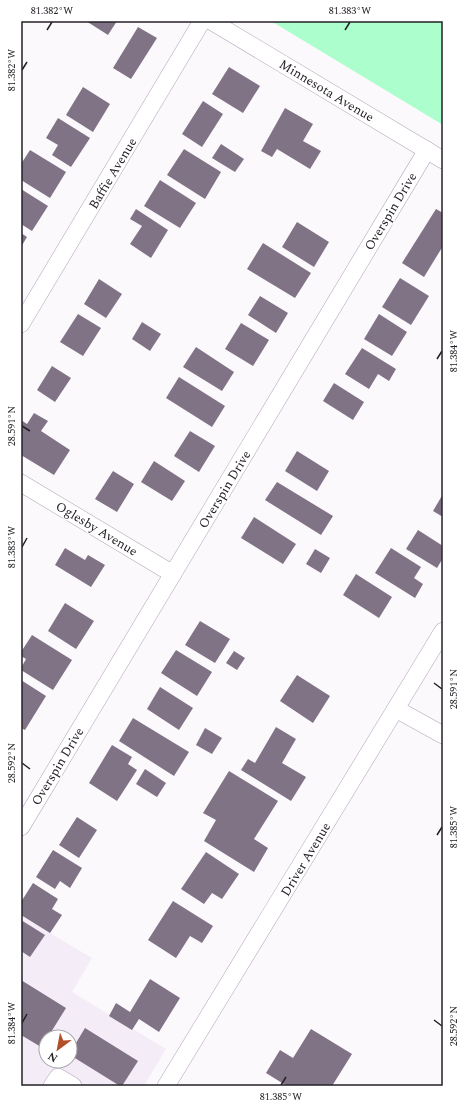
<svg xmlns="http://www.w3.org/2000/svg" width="464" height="1107" viewBox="0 0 464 1107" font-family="Spectral,serif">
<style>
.built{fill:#f4ecf7;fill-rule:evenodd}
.green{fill:#acfecc}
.building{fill:#817386}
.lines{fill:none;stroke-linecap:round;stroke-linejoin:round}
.minor-casing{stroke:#b3a5b9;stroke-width:18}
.minor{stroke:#fff;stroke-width:17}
.ticks{fill:none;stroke:#252027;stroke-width:1.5}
.labels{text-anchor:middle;stroke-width:3;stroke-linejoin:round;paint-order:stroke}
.street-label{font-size:13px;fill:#252027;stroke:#fff}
.neatline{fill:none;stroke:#252027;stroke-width:1.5}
.ticks-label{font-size:10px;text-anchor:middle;fill:#252027}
</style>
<rect width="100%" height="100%" fill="#fcf9fd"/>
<path class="built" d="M21 916 92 958 72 992 166 1049 144 1086H21ZM46 1037H70V1061H46Z"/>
<path class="green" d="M271 21H443V125Z"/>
<g class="building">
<path d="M86 21H117L108 35Z"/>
<path d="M138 27 157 38 131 79 113 68Z"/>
<path d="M229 67 260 86 243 113 212 94Z"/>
<path d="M83 87 110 104 93 132 66 115Z"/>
<path d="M203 101 223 114 202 147 182 134Z"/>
<path d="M285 108 313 124 303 141 321 151 310 169 277 149 272 157 261 151Z"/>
<path d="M58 118 90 138 71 167 52 155 58 145 46 138Z"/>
<path d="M221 144 244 159 235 172 212 158Z"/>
<path d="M184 149 221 172 205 199 167 175Z"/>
<path d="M30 150 66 172 50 198 21 180V164Z"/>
<path d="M160 180 196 203 180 228 144 206Z"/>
<path d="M21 189 48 206 32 231 21 224Z"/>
<path d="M136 209 168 230 151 258 130 244 142 226 130 219Z"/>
<path d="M436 209 443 213V246L424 277 402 263Z"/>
<path d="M297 222 329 242 314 267 282 247Z"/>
<path d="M21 233 27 237 21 247Z"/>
<path d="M263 243 311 273 295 298 247 269Z"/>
<path d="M400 278 429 296 411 325 382 307Z"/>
<path d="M99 279 122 294 106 318 84 304Z"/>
<path d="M260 296 288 313 276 333 248 315Z"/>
<path d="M78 314 101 328 83 356 60 342Z"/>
<path d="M379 314 407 332 392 356 364 339Z"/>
<path d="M142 322 161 334 150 351 132 339Z"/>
<path d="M241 323 269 340 253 366 225 349Z"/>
<path d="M196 347 234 372 222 391 183 367Z"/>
<path d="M362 348 396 369 389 381 378 374 369 389 345 374Z"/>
<path d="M52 366 71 378 55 402 37 390Z"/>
<path d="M179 377 225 406 212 427 166 398Z"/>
<path d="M334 383 364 402 353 420 323 401Z"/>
<path d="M34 413 48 421 41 431 70 450 54 475 21 455V420L27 424Z"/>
<path d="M190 431 215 446 199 472 174 456Z"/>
<path d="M297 451 329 471 317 491 285 471Z"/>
<path d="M154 461 185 481 172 501 141 482Z"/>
<path d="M113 471 134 484 117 512 95 499Z"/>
<path d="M277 482 333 516 321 535 265 500Z"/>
<path d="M443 494V517L433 511Z"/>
<path d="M254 517 296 544 283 564 241 538Z"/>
<path d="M418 530 443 546V558L437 568 406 549Z"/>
<path d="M65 548 85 560 88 555 105 565 91 587 55 565Z"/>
<path d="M391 548 421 567 414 578 423 584 415 598 375 573Z"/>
<path d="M315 549 330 558 321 573 306 564Z"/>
<path d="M356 574 392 597 379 618 343 595Z"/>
<path d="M65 603 94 621 76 649 48 631Z"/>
<path d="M200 621 230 639 215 663 185 645Z"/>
<path d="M32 635 72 660 53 690 21 670V668L26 659 21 656V652Z"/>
<path d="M176 650 212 672 197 696 161 673Z"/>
<path d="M234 651 245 658 237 670 226 663Z"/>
<path d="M297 675 330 696 313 723 280 701Z"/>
<path d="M21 680 46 696 25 730 21 728Z"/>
<path d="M160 687 193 708 179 730 147 709Z"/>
<path d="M133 718 189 752 174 776 119 741Z"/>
<path d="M276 727 296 739 282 763 306 777 291 801 241 770 248 759 255 763Z"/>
<path d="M205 728 222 738 212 754 196 745Z"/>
<path d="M112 745 132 757 128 764 137 770 117 801 89 783Z"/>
<path d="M145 769 166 783 157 797 136 784Z"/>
<path d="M229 771 278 801 254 839 268 848 254 872 204 841 216 820 203 813Z"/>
<path d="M77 817 97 830 79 858 59 845Z"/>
<path d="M53 850 82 868 70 888 60 881 55 889 36 877Z"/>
<path d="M206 852 239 874 222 899 212 893 204 904 181 889Z"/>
<path d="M33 883 58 899 52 909 62 915 50 933 21 915V902Z"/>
<path d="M173 901 213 926 202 943 190 936 176 958 148 940Z"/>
<path d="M21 920 45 935 30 957 21 951Z"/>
<path d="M150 979 180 998 159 1032 139 1019 132 1030 109 1016 116 1003 130 1012Z"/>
<path d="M21 980 66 1008 48 1037H46V1040L41 1047 21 1035Z"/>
<path d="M85 1028 138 1061 122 1086H120L70 1055V1053Z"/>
<path d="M311 1029 352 1054 332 1086H287L266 1073 280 1050 293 1058Z"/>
</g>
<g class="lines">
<defs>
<g id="minor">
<path d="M211 21 443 160"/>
<path d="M21 324 202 21"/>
<path d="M21 483 173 574"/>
<path d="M396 709 443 735"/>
<path d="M21 827 427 150"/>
<path d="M52 1086 58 1077 73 1086"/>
<path d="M166 1086 443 631"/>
</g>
</defs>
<use href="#minor" class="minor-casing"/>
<use href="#minor" class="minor"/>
</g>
<path class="ticks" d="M47 30 52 22M345 30 350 22M22 70 27 62M437 359 442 351M22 426 30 431M22 547 27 538M434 683 442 689M22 763 30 769M437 835 442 827M434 1020 442 1026M22 1023 27 1014M281 1085 286 1077"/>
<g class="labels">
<g class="street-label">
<text transform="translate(327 90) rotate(31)" y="5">Minnesota Avenue</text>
<text transform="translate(112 173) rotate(-59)" y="5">Baffie Avenue</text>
<text transform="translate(390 211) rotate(-59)" y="5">Overspin Drive</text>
<text transform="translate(224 489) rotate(-59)" y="5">Overspin Drive</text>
<text transform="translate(97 528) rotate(31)" y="5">Oglesby Avenue</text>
<text transform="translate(57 766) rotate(-59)" y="5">Overspin Drive</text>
<text transform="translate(305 859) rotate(-59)" y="5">Driver Avenue</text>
</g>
</g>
<rect width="464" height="1107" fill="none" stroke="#ffffff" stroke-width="44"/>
<g transform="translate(58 1049) rotate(212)"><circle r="19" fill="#ffffff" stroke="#a8a6a9"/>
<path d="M0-3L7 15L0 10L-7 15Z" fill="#b44d29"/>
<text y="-6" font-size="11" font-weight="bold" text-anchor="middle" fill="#252027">N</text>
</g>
<rect x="22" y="22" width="420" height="1063" class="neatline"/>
<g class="ticks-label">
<text x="52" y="14">81.382°W</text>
<text x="350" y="14">81.383°W</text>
<text transform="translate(11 70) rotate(-90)" y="4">81.382°W</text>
<text transform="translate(453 351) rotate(-90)" y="4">81.384°W</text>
<text transform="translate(11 426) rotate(-90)" y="4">28.591°N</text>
<text transform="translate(11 547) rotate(-90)" y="4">81.383°W</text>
<text transform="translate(453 689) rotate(-90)" y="4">28.591°N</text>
<text transform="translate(11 763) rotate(-90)" y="4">28.592°N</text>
<text transform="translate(453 827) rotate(-90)" y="4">81.385°W</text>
<text transform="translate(11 1023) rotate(-90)" y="4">81.384°W</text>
<text transform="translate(453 1026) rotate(-90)" y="4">28.592°N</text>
<text x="281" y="1100">81.385°W</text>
</g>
</svg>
